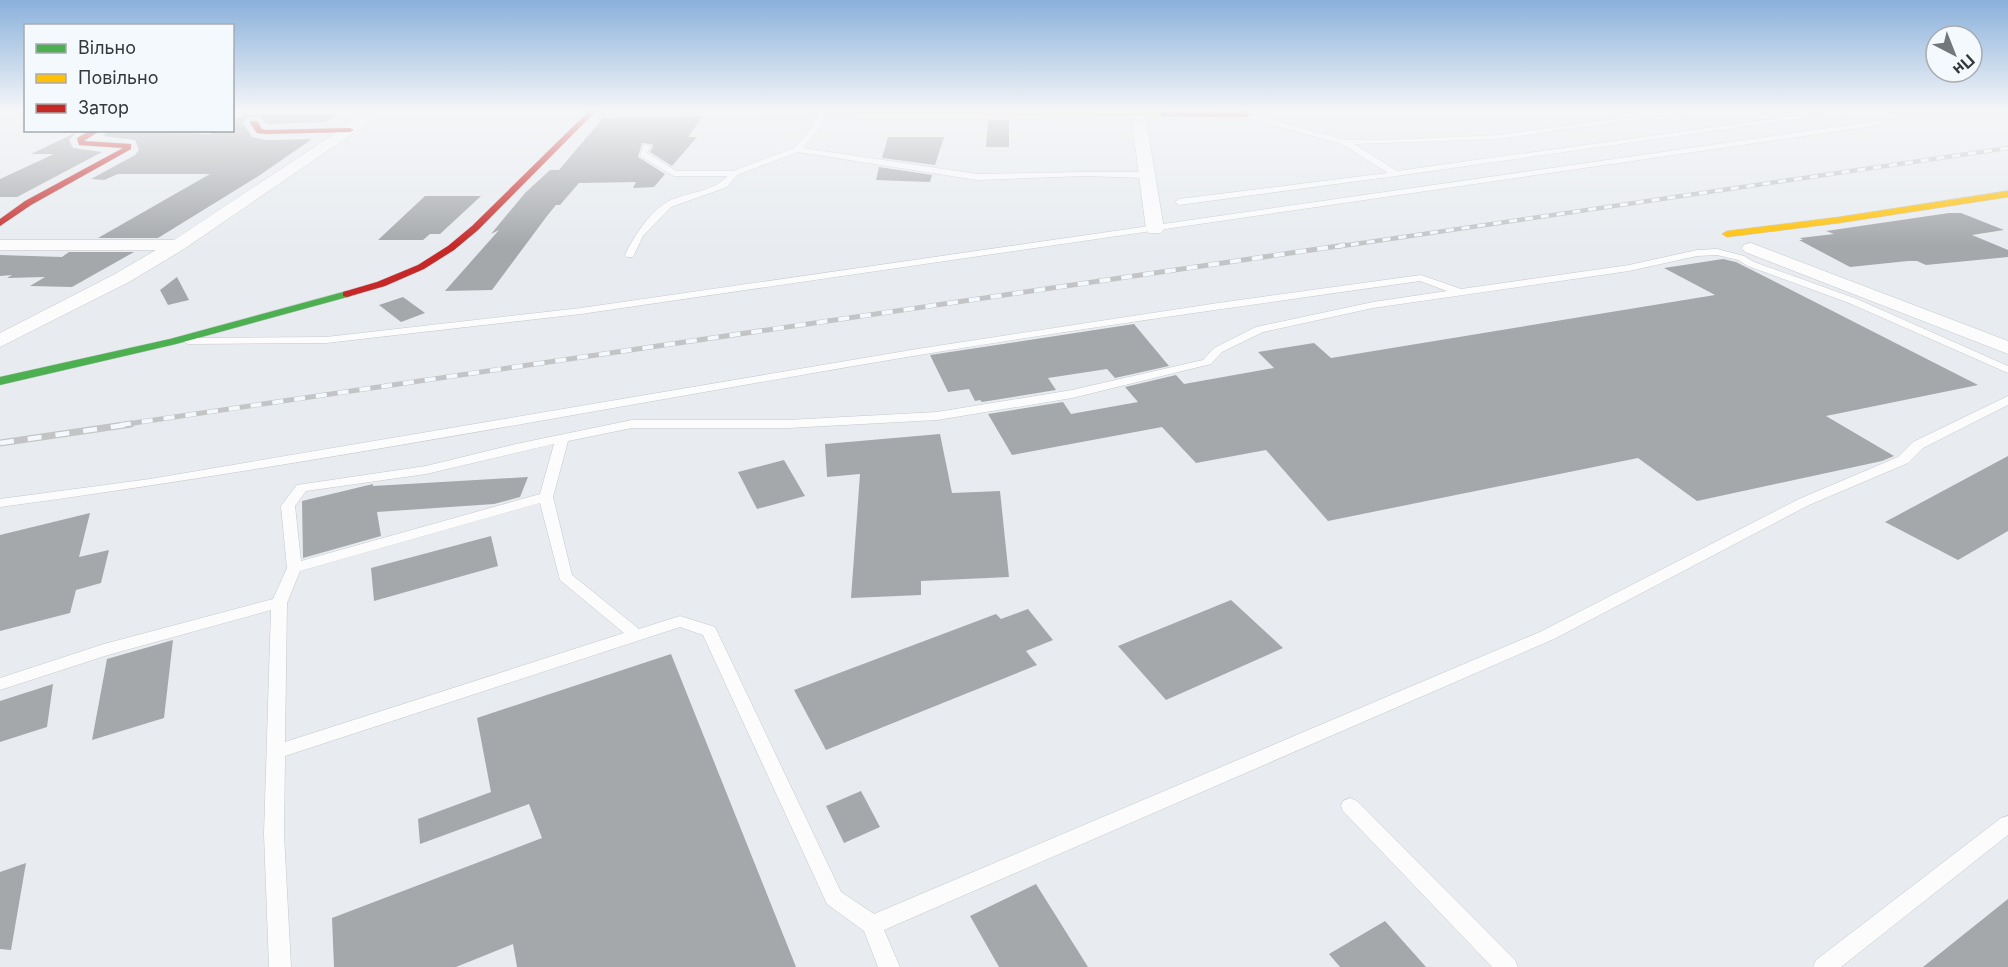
<svg xmlns="http://www.w3.org/2000/svg" width="2008" height="967" viewBox="0 0 2008 967" font-family="Inter,sans-serif">
<style>
.green{fill:#ced4c4}
.building{fill:#a5a8ab}
.lines{fill:none;stroke-linecap:round;stroke-linejoin:round}
.lane-casing{stroke:#c4c8cb;stroke-width:1}
.street-casing{stroke:#c4c8cb;stroke-width:1}
.fast-casing{stroke:#c4c8cb;stroke-width:1}
.slow-casing{stroke:#c4c8cb;stroke-width:1}
.jam-casing{stroke:#c4c8cb;stroke-width:1}
.lane{fill:#fcfcfd;fill-rule:evenodd}
.street{fill:#fcfcfd;fill-rule:evenodd}
.fast{fill:#4caf50;fill-rule:evenodd}
.slow{fill:#ffc107;fill-rule:evenodd}
.jam{fill:#c62828;fill-rule:evenodd}
.rail-far2-casing{stroke:#c3c4c5;stroke-width:4.5}
.rail-far1-casing{stroke:#c3c4c5;stroke-width:5}
.rail-casing{stroke:#c3c4c5;stroke-width:7}
.rail-far2{stroke:#f4f9fd;stroke-width:3;stroke-dasharray:8;stroke-linecap:butt}
.rail-far1{stroke:#f4f9fd;stroke-width:4;stroke-dasharray:11;stroke-linecap:butt}
.rail{stroke:#f4f9fd;stroke-width:4.5;stroke-dasharray:14;stroke-linecap:butt}
</style>
<rect width="100%" height="100%" fill="#e8ecf0"/>
<path class="green" d="M1877 110H2008V118L1908 119Z"/>
<g class="building">
<path d="M243 115H336L325 122 267 124 260 117H248L243 123 252 137 266 140 312 139 257 177 158 238H98L210 174H118L104 180 91 179 135 155 139 150 135 140 103 136 109 130 210 134 216 130H232V121Z"/>
<path d="M703 116 688 137H697L672 166 650 152 653 147 652 144 642 143 638 157 665 174 654 187 633 188 636 182 579 183 560 205H556L547 216 492 290 445 291 499 230 491 234 525 193 550 170H559L603 118Z"/>
<path d="M988 120H1009V147H986Z"/>
<path d="M77 132 69 140 73 148 102 152 17 197H0V179L54 154H31Z"/>
<path d="M888 137H944L935 165 882 158Z"/>
<path d="M879 167 932 175 930 182 876 180Z"/>
<path d="M425 196H481L440 234H430L423 240H378Z"/>
<path d="M1949 213H1961L2004 230 1972 235 2008 250V257L1926 265 1917 261H1908L1850 267 1799 240H1803L1800 238 1834 234 1826 231Z"/>
<path d="M69 252H134L72 287 30 286 45 277 7 278 12 275 0 276V255L62 257Z"/>
<path d="M1723 259 1736 262 1978 385 1826 416 1894 456 1882 461 1697 501 1638 458 1328 521 1266 450 1196 463 1162 427 1012 455 988 414 1063 402 1071 414 1138 402 1125 387 1176 375 1184 384 1274 368 1258 352 1314 343 1331 358 1715 295 1664 268Z"/>
<path d="M177 277 189 300 168 305 160 290Z"/>
<path d="M403 297 425 313 401 322 379 305Z"/>
<path d="M1134 324 1169 366 1115 378 1107 369 1048 378 1056 390 982 402 980 400 975 401 969 389 948 392 930 355Z"/>
<path d="M940 434 952 493 1000 491 1009 577 921 581V595L851 598 860 474 827 477 825 444Z"/>
<path d="M2008 456V531L1958 560 1885 522Z"/>
<path d="M784 460 805 496 757 509 738 472Z"/>
<path d="M528 477 520 497 494 504 377 512 381 536 303 558 302 501 373 484V486Z"/>
<path d="M90 513 79 557 109 550 101 583 76 590 70 613 0 631V535Z"/>
<path d="M491 536 498 566 374 601 371 568Z"/>
<path d="M1231 600 1283 648 1166 700 1118 646Z"/>
<path d="M1028 609 1053 640 1026 651 1037 665 826 750 794 690 996 614 1001 619Z"/>
<path d="M173 640 164 718 92 740 107 659Z"/>
<path d="M671 654 796 967H517L513 944 456 967H334L332 918 542 838 529 804 420 844 418 819 491 792 477 718Z"/>
<path d="M53 684 47 727 0 742V701Z"/>
<path d="M861 791 880 827 844 843 826 806Z"/>
<path d="M26 863 11 950 0 949V872Z"/>
<path d="M1036 884 1088 967H999L970 916Z"/>
<path d="M2008 899V967H1923Z"/>
<path d="M1385 921 1426 967H1340L1329 954Z"/>
</g>
<g class="lines">
<defs>
<g id="lane">
<path d="M820 110 827 111 819 129 803 148 977 174 1084 172H1145L1149 175 1145 178 1084 176 977 180 798 152 737 175 727 187 671 207 643 236 633 257H627L625 255C634 236 647 216 664 204 683 191 712 194 727 176H674L640 156 644 144 651 146 647 153 676 171H733L794 148 812 128Z"/>
<path d="M1430 110H1437L1439 112 1435 114Z"/>
<path d="M1682 110H1703L1498 139 1354 144 1397 171 1837 110 1851 111 1396 176 1179 205 1175 202 1179 199 1388 173 1342 144 1243 117V113H1246L1345 140H1387L1498 135Z"/>
<path d="M1877 121H1880V125L581 314 326 343 188 344 182 341 188 338 326 337 581 308Z"/>
<path d="M1717 249 1744 256 1754 262 1857 299 2008 366V373L1849 303 1748 266 1738 260 1717 255 1697 256 1629 271 1373 308 1263 332 1222 352 1211 364 1072 398 937 420 788 428H632L568 441 553 497 572 575 639 629 680 616 715 627 841 892 874 914 1542 631 1799 499 1898 457 1913 442 2008 396V405L1923 448 1908 463 1809 505 1554 639 884 930 900 967H878L864 931 827 904 703 635 680 627 285 756 284 834 291 967H269L264 834 271 610 108 655 0 690V678L104 644 273 599 287 568 281 506 297 485 426 466 516 444 632 420H788L937 412 1072 390 1203 360 1214 348 1256 327 1373 302 1447 291 1420 281C1251 305 1081 328 913 356 609 407 306 466 0 507V499L150 479 917 349 1218 303 1421 275 1461 289 1629 265 1697 250ZM554 444 540 494 301 561 295 506 306 491 426 474ZM540 503 560 580 624 633 285 742 287 603 300 571Z"/>
<path d="M1350 798 1357 801 1515 960 1518 967H1492L1343 811 1341 806 1343 801Z"/>
<path d="M2008 816V835L1841 967H1813L1816 960 2001 818Z"/>
</g>
<g id="street">
<path d="M370 110H387L184 249 129 282 0 347V333L115 274 156 250H0V240H174Z"/>
<path d="M1136 110 1143 111 1145 114 1164 229 1161 233H1149L1146 229 1131 114Z"/>
<path d="M1751 243 2008 341V354L1745 252 1742 248 1745 244Z"/>
</g>
<path id="fast" d="M347 291 352 294 351 296 176 344 0 385V377L170 339Z"/>
<g id="slow">
<path d="M759 110 1163 112 1167 114 1163 116 762 112Z"/>
<path d="M2008 191V197L1839 223 1727 237 1722 234 1727 231 1839 217Z"/>
</g>
<g id="jam">
<path d="M590 110H597L478 230 454 250 424 269 385 286 347 297 343 296V292L377 282 418 265 448 246 472 226Z"/>
<path d="M1240 110H1247L1250 115 1246 117 1163 116 1159 114 1163 112 1241 113Z"/>
<path d="M251 121H257L262 129 266 130 350 128 354 130 350 132 266 134 257 133 250 123Z"/>
<path d="M91 130H101L84 141 131 144V149L31 205 0 226V219L25 201 123 148 79 145 77 138Z"/>
</g>
</defs>
<use href="#lane" class="lane-casing"/>
<use href="#street" class="street-casing"/>
<use href="#fast" class="fast-casing"/>
<use href="#slow" class="slow-casing"/>
<use href="#jam" class="jam-casing"/>
<use href="#lane" class="lane"/>
<use href="#street" class="street"/>
<use href="#fast" class="fast"/>
<use href="#slow" class="slow"/>
<use href="#jam" class="jam"/>
<defs>
<path id="rail-far2" d="M1335 247 2008 148"/>
<path id="rail-far1" d="M120 425 1345 245"/>
<path id="rail" d="M0 443 131 424"/>
</defs>
<use href="#rail-far2" class="rail-far2-casing"/>
<use href="#rail-far1" class="rail-far1-casing"/>
<use href="#rail" class="rail-casing"/>
<use href="#rail-far2" class="rail-far2"/>
<use href="#rail-far1" class="rail-far1"/>
<use href="#rail" class="rail"/>
</g>
<linearGradient id="sky" x2="0" y2="1"><stop stop-color="#8ab1db"/><stop offset="0.45" stop-color="#f5f6f8"/><stop offset="1" stop-color="#f5f6f8" stop-opacity="0"/></linearGradient>
<rect width="2008" height="246" fill="url(#sky)"/>
<rect x="24" y="24" width="210" height="108" fill="#f4f9fd" stroke="#a8acb0" stroke-width="1.5"/>
<rect x="36" y="44" width="30" height="9" fill="#4caf50" stroke="#a8acb0" stroke-width="1.5"/>
<text x="78" y="54" font-size="18" fill="#36393c">Вільно</text>
<rect x="36" y="74" width="30" height="9" fill="#ffc107" stroke="#a8acb0" stroke-width="1.5"/>
<text x="78" y="84" font-size="18" fill="#36393c">Повільно</text>
<rect x="36" y="104" width="30" height="9" fill="#c62828" stroke="#a8acb0" stroke-width="1.5"/>
<text x="78" y="114" font-size="18" fill="#36393c">Затор</text>
<g transform="translate(1954 54) rotate(138)"><circle r="28" fill="#f4f9fd" stroke="#a8acb0" stroke-width="1.5"/>
<path d="M0-4.5L10 22L0 15L-10 22Z" fill="#74787b"/>
<text y="-9" font-size="16" font-weight="bold" text-anchor="middle" fill="#36393c">Пн</text>
</g>
</svg>
